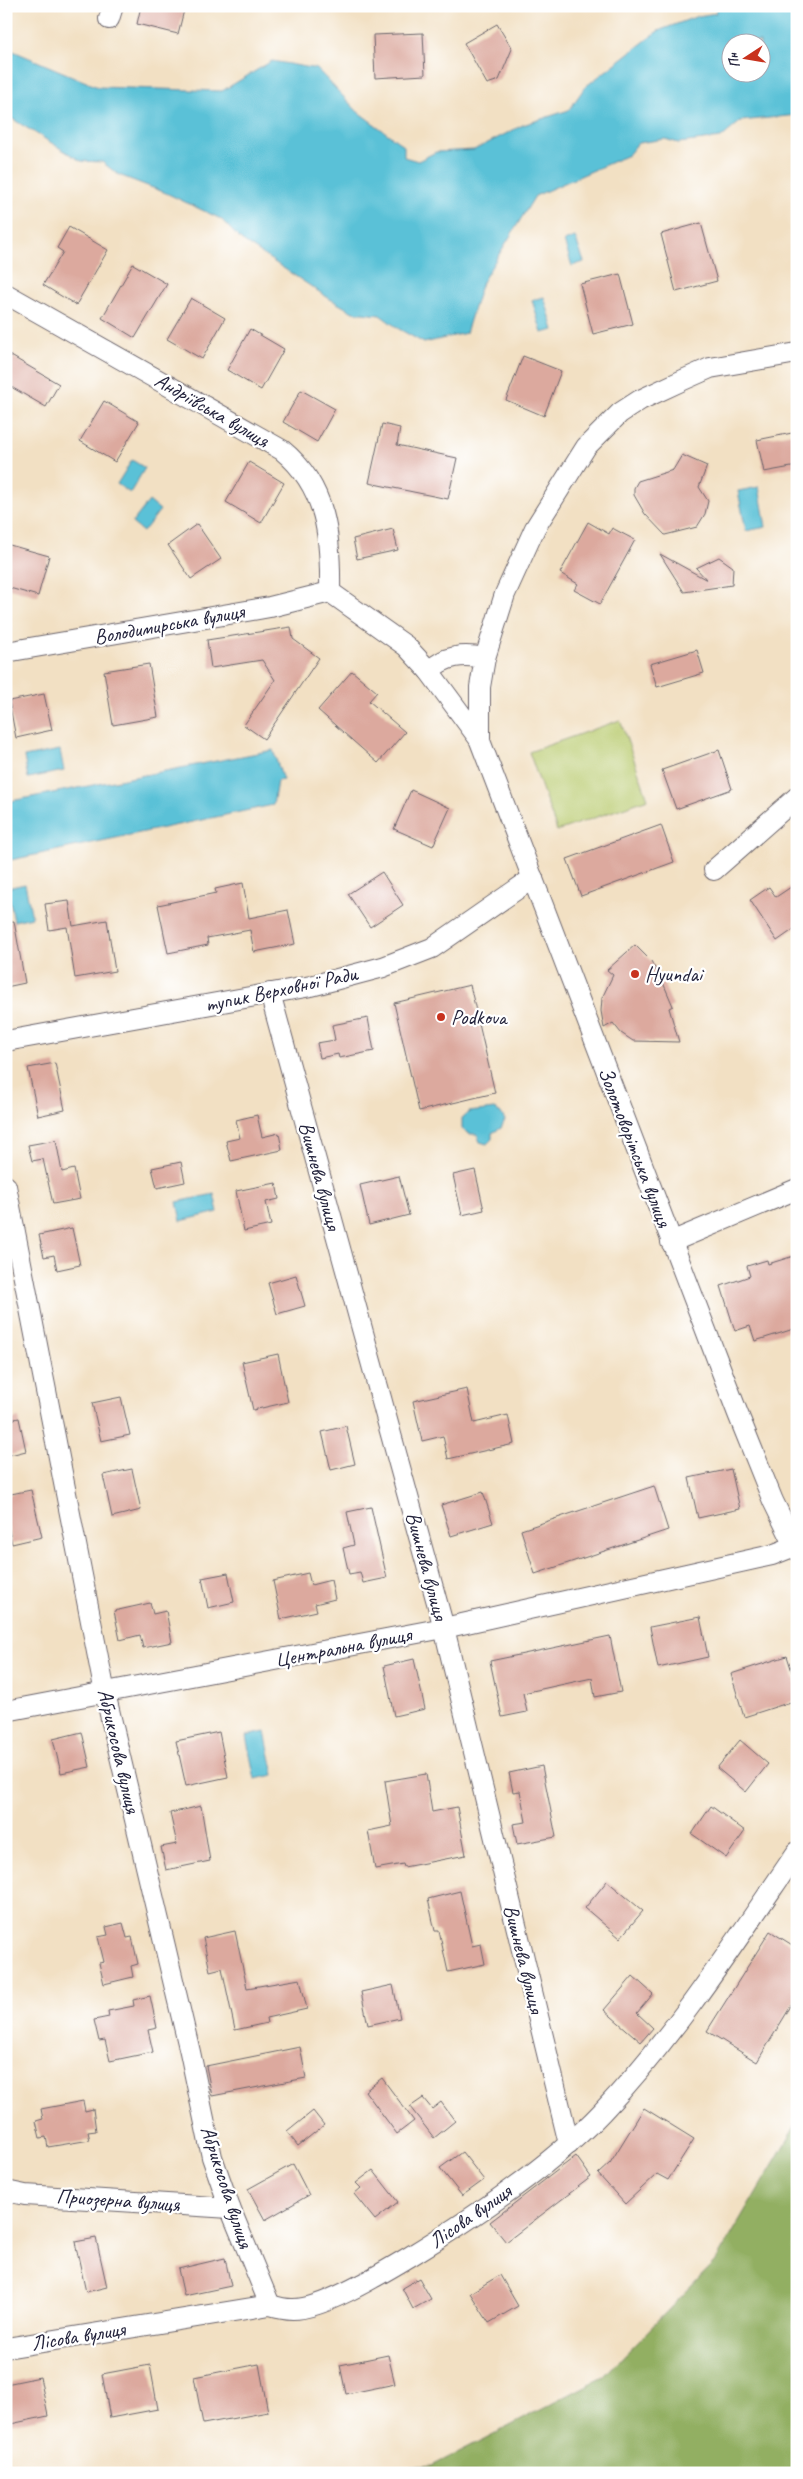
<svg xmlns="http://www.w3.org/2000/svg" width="803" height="2479" viewBox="0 0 803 2479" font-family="Caveat,sans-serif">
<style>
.green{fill:#b9cb6f;stroke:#6e7655}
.forest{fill:#92af62;stroke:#5a684e}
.water{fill:#5ac1d7;stroke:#3e7289;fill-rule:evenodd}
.building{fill:#dca99e}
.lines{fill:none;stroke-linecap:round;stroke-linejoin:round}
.street-casing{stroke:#6b646b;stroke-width:22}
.street{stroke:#fff;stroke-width:20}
.poi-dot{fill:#c8321e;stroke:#fff;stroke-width:2}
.labels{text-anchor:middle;stroke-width:4.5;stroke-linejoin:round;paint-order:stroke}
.street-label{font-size:21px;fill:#22223b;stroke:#fff}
.poi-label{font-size:21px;fill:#22223b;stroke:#fff;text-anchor:start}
</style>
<rect width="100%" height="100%" fill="#fff"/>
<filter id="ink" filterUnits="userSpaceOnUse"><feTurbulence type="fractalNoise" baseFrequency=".02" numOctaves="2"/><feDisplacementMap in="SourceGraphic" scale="10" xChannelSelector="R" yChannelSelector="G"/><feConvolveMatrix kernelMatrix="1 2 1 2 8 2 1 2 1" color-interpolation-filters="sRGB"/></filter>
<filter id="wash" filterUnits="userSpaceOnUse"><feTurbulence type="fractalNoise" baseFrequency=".0096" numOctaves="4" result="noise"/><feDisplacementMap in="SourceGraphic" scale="20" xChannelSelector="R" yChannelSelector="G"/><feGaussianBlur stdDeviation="1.12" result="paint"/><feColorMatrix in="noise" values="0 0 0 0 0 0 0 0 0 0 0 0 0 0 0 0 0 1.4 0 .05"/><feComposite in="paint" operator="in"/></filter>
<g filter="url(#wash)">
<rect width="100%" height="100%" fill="#f2e0c3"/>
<path class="green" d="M620 720 648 799 557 831 529 752Z"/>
<path class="forest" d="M797 2123V2473H350L432 2466 603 2377 716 2261Z"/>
<g class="water">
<path d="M715 6H797V115L741 121 721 138 678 143 665 139 638 143 628 155 535 196 482 282 466 333 424 343 399 329 380 315 353 312 330 299 241 240 221 219 166 193 119 175 102 162 81 161 6 115V48L98 87 222 91 272 61 317 69 358 112 404 146V157L418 161 436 152 474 150 523 125 569 110 585 87 658 31 698 16 716 13ZM760 42V72H730V42Z"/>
<path d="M575 237 584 262 572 266 564 241Z"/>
<path d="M544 297 554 330 542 333 532 300Z"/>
<path d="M132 460 145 468 130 493 117 484Z"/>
<path d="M759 487 766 527 746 531 738 491Z"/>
<path d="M149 501 160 510 143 532 132 523Z"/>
<path d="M60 750 64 771 28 778 24 757Z"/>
<path d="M273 750 283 780 277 781 273 805 6 861V802Z"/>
<path d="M25 884 32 917 14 921 7 888Z"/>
<path d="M494 1109 501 1113 505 1120 501 1128 492 1133V1139L487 1144 480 1142 477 1134H469L462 1129V1118L469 1112Z"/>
<path d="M214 1194 218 1212 181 1221 177 1202Z"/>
<path d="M265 1732 274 1775 255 1779 246 1736Z"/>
</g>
<g id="blocks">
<g class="building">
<path d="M141 6H185L178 34 137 24Z"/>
<path d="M497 24 512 49 499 80 487 84 464 43Z"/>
<path d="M423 33 425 75 375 78 373 35Z"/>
<path d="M701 223 717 281 676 292 661 234Z"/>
<path d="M69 227 108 250 76 305 43 285 63 252 57 248Z"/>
<path d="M133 264 167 284 135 338 102 318Z"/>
<path d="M620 274 633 324 593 334 580 284Z"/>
<path d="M191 298 225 318 202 359 167 339Z"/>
<path d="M250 329 284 349 261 390 227 370Z"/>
<path d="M6 353 59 384 46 407 6 384Z"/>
<path d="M523 356 561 371 544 416 506 400Z"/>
<path d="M301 390 335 409 317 442 283 422Z"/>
<path d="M104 401 139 422 115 462 80 441Z"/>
<path d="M382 424 400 428 397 445 457 458 448 499 369 483Z"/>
<path d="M797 432V466L764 472 757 440Z"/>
<path d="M682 455 707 466 699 487 708 501 705 514 697 527 665 535 645 514 634 495V488L638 481 673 470Z"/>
<path d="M249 462 284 483 261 523 226 502Z"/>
<path d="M588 522 609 534 612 528 635 540 600 604 574 590 578 584 560 573Z"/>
<path d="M197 524 221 559 191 579 168 545Z"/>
<path d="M393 529 398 550 357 559 353 539Z"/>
<path d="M6 544 49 556 38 596 6 587Z"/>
<path d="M660 554 707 580 696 568 719 557 733 567 732 585 684 592Z"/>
<path d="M291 627 293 639 319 658 264 739 244 725 275 680 262 660 211 668 207 640Z"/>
<path d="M697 650 704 673 657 687 650 664Z"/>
<path d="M149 664 158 717 113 725 104 671Z"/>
<path d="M352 671 377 692 369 701 405 732 378 763 318 710Z"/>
<path d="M44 694 52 730 16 738 9 701Z"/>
<path d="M719 750 732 789 676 809 662 770Z"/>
<path d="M411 790 450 808 433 846 394 829Z"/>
<path d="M661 825 674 862 581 896 567 859Z"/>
<path d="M382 872 403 905 370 927 348 894Z"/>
<path d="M243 883 249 918 288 910 295 944 254 952 250 930 207 938 208 945 168 953 158 905 216 893 215 889Z"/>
<path d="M797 883V927L777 941 750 900 769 887 776 897Z"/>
<path d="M69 901 73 926 107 920 115 971 75 978 67 927 49 930 45 904Z"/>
<path d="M14 921 25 983 6 987V922Z"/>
<path d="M635 945 651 961 664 985 673 1006 669 1008 679 1042 633 1041 621 1033 613 1023 604 1028 601 1011 602 998 613 975 607 970Z"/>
<path d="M470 985 495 1093 419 1111 394 1003Z"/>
<path d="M368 1018 374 1051 339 1058 338 1054 320 1058 317 1043 335 1040 332 1025Z"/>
<path d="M55 1063 65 1110 38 1116 28 1068Z"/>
<path d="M257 1115 262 1137 279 1133 282 1150 231 1161 226 1141 240 1138 236 1120Z"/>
<path d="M56 1140 62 1172 74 1169 80 1199 53 1204 43 1159 32 1161 28 1145Z"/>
<path d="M181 1162 185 1182 157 1188 152 1168Z"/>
<path d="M475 1170 484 1210 462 1215 453 1175Z"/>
<path d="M399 1176 409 1215 369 1225 360 1185Z"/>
<path d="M276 1183 279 1199 266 1202 271 1225 244 1231 236 1191Z"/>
<path d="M72 1228 80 1265 57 1270 54 1255 44 1257 39 1235Z"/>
<path d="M797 1255V1328L755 1341 750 1326 735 1331 721 1286 750 1276 747 1266 767 1260 768 1264Z"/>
<path d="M296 1275 305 1306 277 1314 268 1283Z"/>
<path d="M278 1354 288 1402 253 1410 242 1362Z"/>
<path d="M467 1389 474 1423 508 1415 514 1444 448 1459 443 1436 422 1441 413 1401Z"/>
<path d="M121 1397 130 1435 101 1441 92 1403Z"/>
<path d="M19 1418 26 1451 6 1456V1421Z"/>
<path d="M346 1426 355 1464 331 1470 322 1432Z"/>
<path d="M132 1469 141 1510 112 1517 103 1475Z"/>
<path d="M731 1469 740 1509 698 1518 689 1478Z"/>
<path d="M654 1486 668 1530 535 1574 521 1530Z"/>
<path d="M31 1490 42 1537 12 1544 6 1516V1495Z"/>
<path d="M483 1492 493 1523 451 1536 441 1505Z"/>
<path d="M371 1507 387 1578 363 1583 360 1572 349 1574 343 1548 354 1545 347 1512Z"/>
<path d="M228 1573 234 1602 208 1608 202 1578Z"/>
<path d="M308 1573 311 1585 331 1580 335 1599 315 1604 317 1611 281 1619 273 1581Z"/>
<path d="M150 1603 153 1614 166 1611 172 1642 143 1648 140 1635 120 1640 114 1611Z"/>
<path d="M700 1617 708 1657 658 1668 650 1627Z"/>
<path d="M610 1636 621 1692 595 1697 592 1678 523 1693 527 1712 502 1717 490 1661Z"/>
<path d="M787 1656 797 1687V1700L744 1717 731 1674Z"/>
<path d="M414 1659 425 1709 394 1716 384 1666Z"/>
<path d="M82 1732 90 1767 61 1773 53 1739Z"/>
<path d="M219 1732 228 1777 186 1786 176 1741Z"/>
<path d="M740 1740 768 1764 746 1792 717 1768Z"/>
<path d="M542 1766 556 1837 517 1844 513 1824 526 1822 520 1791 513 1792 509 1773Z"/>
<path d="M426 1774 432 1812 457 1807 466 1855 404 1867 403 1864 375 1869 368 1831 392 1826 385 1781Z"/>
<path d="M201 1806 210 1861 166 1870 161 1847 177 1844 170 1813Z"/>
<path d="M711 1806 745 1831 726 1858 692 1834Z"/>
<path d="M607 1881 643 1911 620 1938 585 1908Z"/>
<path d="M460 1891 472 1946 481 1944 485 1964 448 1972 439 1931H435L428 1899Z"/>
<path d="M123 1923 127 1938 132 1937 138 1964 131 1966 133 1977 104 1984 99 1963 104 1962 98 1937 108 1935 106 1927Z"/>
<path d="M235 1931 247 1988 300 1979 307 2009 266 2018 267 2023 235 2030 222 1968 210 1971 203 1938Z"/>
<path d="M770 1931 797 1948V1996L757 2062 707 2031Z"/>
<path d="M633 1976 653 1994 637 2013 653 2028 641 2042 604 2010Z"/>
<path d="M393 1985 400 2018 368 2025 361 1992Z"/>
<path d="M150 1996 157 2028 148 2030 153 2052 110 2061 105 2040 99 2041 94 2020 109 2017 108 2011 134 2006 133 2000Z"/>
<path d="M300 2047 306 2078 212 2096 206 2066Z"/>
<path d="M382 2078 414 2121 397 2134 365 2091Z"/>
<path d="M423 2098 432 2109 441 2102 455 2121 434 2138 410 2107Z"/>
<path d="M83 2101 85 2111 93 2109 96 2131 88 2132 90 2140 48 2147 46 2137 40 2138 36 2121 43 2119 41 2109Z"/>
<path d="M644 2108 694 2139 668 2180 657 2174 625 2204 598 2174 610 2163Z"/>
<path d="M313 2111 324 2125 298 2146 287 2132Z"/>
<path d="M462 2152 484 2180 462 2196 440 2168Z"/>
<path d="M576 2156 591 2177 506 2242 490 2222Z"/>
<path d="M293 2164 309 2195 265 2220 248 2189Z"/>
<path d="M373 2170 398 2202 375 2220 354 2194 361 2188 356 2183Z"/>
<path d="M96 2238 107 2287 86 2292 75 2242Z"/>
<path d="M225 2258 231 2286 184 2296 178 2269Z"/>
<path d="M500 2275 518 2306 489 2323 470 2293Z"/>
<path d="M419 2278 431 2299 413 2309 402 2288Z"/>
<path d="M388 2355 395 2384 346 2394 340 2365Z"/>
<path d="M259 2364 268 2412 203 2424 194 2377Z"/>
<path d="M150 2365 158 2409 110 2418 102 2374Z"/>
<path d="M40 2377 48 2416 6 2425V2384Z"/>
</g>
</g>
</g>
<g filter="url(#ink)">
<use href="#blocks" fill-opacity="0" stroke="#6b646b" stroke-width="1"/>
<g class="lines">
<defs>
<g id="street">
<path d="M109 19 113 6"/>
<path d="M6 294 282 450C327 487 331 537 330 592"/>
<path d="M797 353 710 368 683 380 640 400 620 413 586 447 535 528 505 594 485 658 480 687V741L738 1414 773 1501 797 1550"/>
<path d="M330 592 406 646 429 671 480 740"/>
<path d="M6 652 270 607 330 592"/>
<path d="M429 671C446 655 463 654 485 658"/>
<path d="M714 870 797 797"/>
<path d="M270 993 444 1628 569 2144"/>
<path d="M6 1041 311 986 383 967 432 948 533 878"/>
<path d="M6 1186 105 1693 190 2052 212 2157 230 2208 270 2305"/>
<path d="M671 1242 797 1189"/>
<path d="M6 1711 444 1628 772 1555 795 1546"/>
<path d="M6 2191 25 2195 230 2208"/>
<path d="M6 2348 270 2305C277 2307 285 2309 292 2309 322 2310 382 2273 409 2257 473 2218 550 2167 602 2112 676 2034 736 1941 797 1852"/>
</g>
</defs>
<use href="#street" class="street-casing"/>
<use href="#street" class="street"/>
</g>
</g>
<g class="poi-dot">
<circle cx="635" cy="974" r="5"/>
<circle cx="441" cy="1017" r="5"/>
</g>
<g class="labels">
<g class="street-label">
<text transform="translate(212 410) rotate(30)" y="7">Андріївська вулиця</text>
<text transform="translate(169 624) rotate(-10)" y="7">Володимирська вулиця</text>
<text transform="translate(281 989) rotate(-12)" y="7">тупик Верховної Ради</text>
<text transform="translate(635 1147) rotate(69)" y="7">Золотоворітська вулиця</text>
<text transform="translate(320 1176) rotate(75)" y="7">Вишнева вулиця</text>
<text transform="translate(427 1566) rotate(75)" y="7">Вишнева вулиця</text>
<text transform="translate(343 1647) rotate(-11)" y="7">Центральна вулиця</text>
<text transform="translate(119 1751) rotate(77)" y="7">Абрикосова вулиця</text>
<text transform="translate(524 1959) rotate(76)" y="7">Вишнева вулиця</text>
<text transform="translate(227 2187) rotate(72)" y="7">Абрикосова вулиця</text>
<text transform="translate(118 2200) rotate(4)" y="7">Приозерна вулиця</text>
<text transform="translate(470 2216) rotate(-35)" y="7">Лісова вулиця</text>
<text transform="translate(78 2336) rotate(-9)" y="7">Лісова вулиця</text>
</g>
<g class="poi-label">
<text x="645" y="981">Hyundai</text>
<text x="451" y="1024">Podkova</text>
</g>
</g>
<rect width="803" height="2479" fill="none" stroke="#fff" stroke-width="25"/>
<g transform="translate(746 58) rotate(258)"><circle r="24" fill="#ffffff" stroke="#a7a7b1"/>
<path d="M0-4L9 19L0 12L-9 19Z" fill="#c8321e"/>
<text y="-8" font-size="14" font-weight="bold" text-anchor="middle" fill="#22223b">Пн</text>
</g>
</svg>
